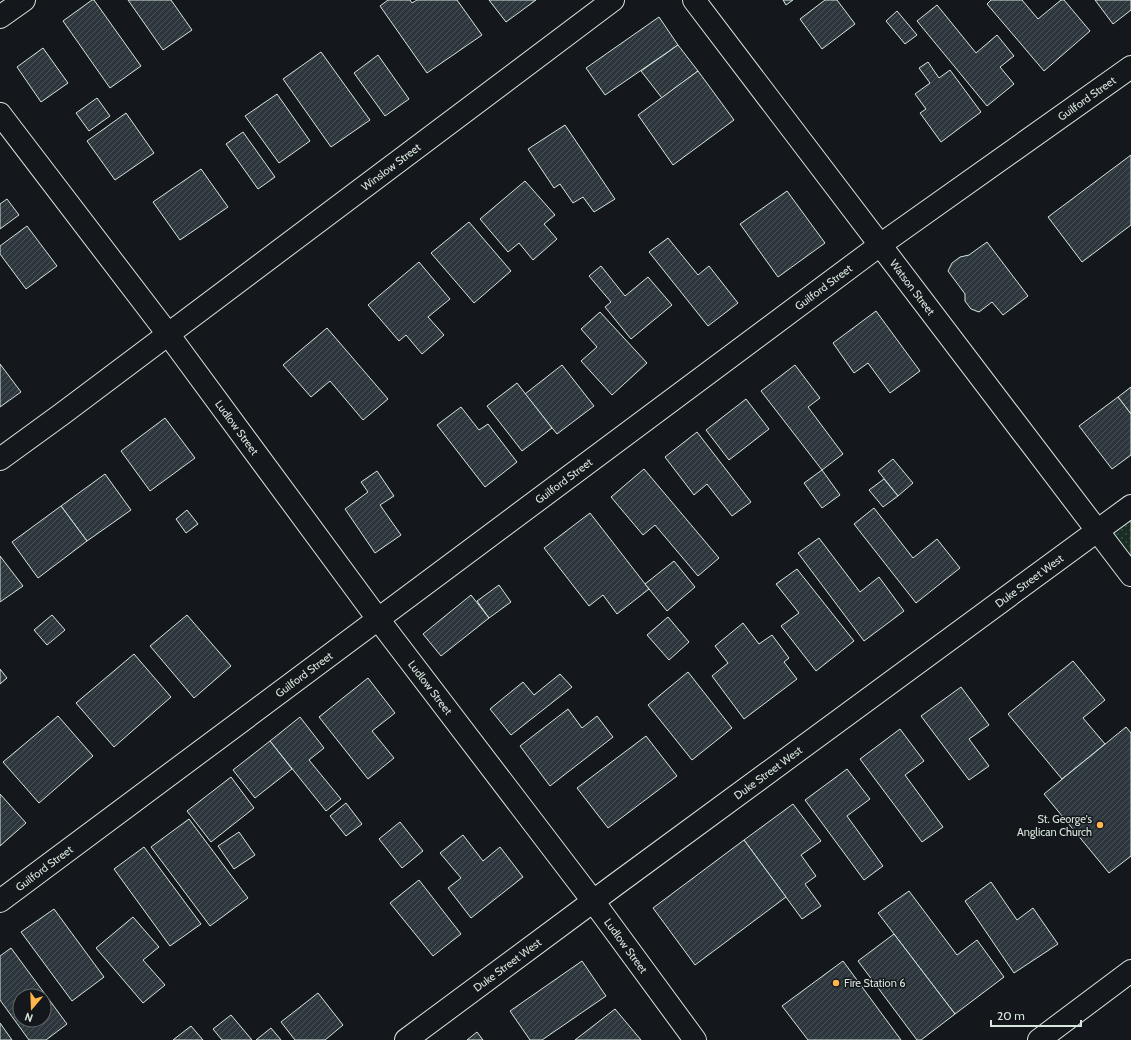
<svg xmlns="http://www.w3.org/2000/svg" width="1131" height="1040" viewBox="0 0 1131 1040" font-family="Cabin,sans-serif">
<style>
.grass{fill:url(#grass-dots);stroke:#939e99}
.building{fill:url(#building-hatch);stroke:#d8e6dc;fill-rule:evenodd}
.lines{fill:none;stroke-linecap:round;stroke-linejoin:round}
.street-casing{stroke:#d8e6dc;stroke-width:24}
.secondary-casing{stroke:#d8e6dc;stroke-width:24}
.street{stroke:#14181c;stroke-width:22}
.secondary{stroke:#14181c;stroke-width:22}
.poi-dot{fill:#ffb74d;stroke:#14181c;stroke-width:1.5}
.labels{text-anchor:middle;stroke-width:3;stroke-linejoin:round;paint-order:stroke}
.street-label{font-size:11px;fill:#d8e6dc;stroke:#14181c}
.poi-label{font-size:11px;fill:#d8e6dc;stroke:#14181c;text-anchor:end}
</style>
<defs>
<pattern id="grass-dots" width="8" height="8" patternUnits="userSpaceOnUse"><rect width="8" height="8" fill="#1a2d24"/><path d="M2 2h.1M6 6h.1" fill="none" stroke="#3b4b43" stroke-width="1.8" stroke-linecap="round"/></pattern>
<pattern id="building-hatch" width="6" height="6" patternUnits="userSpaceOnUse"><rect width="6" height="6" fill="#2c363c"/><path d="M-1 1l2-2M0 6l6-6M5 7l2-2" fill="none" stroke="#4a5358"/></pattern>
</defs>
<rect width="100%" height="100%" fill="#14181c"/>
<path class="grass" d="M1131 506V575L1098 531Z"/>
<g class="building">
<path d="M92 0H94L141 66 110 88 63 21Z"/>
<path d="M128 0H171L192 30 163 50Z"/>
<path d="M388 0H410L412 3 417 0H457L482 35 427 73 380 6Z"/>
<path d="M489 0H536L506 22Z"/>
<path d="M783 0H793L786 5Z"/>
<path d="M825 0H837L855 24 822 49 800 19Z"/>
<path d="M991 0H1022L1038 19 1061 0H1064L1090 31 1044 71 987 4Z"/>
<path d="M1095 0H1131V10L1113 24Z"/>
<path d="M937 5 976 53 997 35 1014 56 1000 67 1014 84 987 106 917 21Z"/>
<path d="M897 11 917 35 905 44 886 21Z"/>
<path d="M659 17 678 45 605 95 586 68Z"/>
<path d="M678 45 698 71 662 98 641 71Z"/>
<path d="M43 48 68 83 41 102 17 67Z"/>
<path d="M321 52 370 120 331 147 283 79Z"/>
<path d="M378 55 409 99 385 116 354 73Z"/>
<path d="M928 62 939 78 950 70 981 112 941 142 920 113 926 109 915 94 930 83 919 68Z"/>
<path d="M698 71 734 120 673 165 638 115Z"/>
<path d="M277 94 310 141 279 163 245 116Z"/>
<path d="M97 98 110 116 89 131 76 113Z"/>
<path d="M126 113 154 153 115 180 87 141Z"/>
<path d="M565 125 615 199 594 212 583 197 573 203 560 184 554 188 528 149Z"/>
<path d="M243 132 275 177 258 189 226 144Z"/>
<path d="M1131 155V225L1082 262 1048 217Z"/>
<path d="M201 169 228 207 180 240 153 202Z"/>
<path d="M525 181 555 215 544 224 557 239 533 260 519 243 508 252 480 219Z"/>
<path d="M787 191 825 243 778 277 740 224Z"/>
<path d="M7 199 19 215 0 229V204Z"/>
<path d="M469 222 511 271 474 303 431 253Z"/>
<path d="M27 226 57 266 26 289 0 254V246Z"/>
<path d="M668 238 698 275 709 266 738 303 708 326 649 252Z"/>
<path d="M987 242 1028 296 1003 315 992 302 979 312 971 309 965 301V294L948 271 952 263 960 257 969 255Z"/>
<path d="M419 262 450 299 428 317 444 335 422 354 406 335 399 341 368 305Z"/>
<path d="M601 266 625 296 648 277 672 305 631 339 605 307 611 302 589 276Z"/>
<path d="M876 311 920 371 890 393 868 363 854 373 833 343Z"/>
<path d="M600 312 647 363 612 395 581 361 597 347 581 329Z"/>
<path d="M327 328 388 399 363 420 330 381 311 397 283 365Z"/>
<path d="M0 364 21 392 0 407Z"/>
<path d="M562 365 594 406 557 434 525 394Z"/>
<path d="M795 365 820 398 808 407 843 454 822 470 761 391Z"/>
<path d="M517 383 552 428 522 451 487 406Z"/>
<path d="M1131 387V414L1118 397Z"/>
<path d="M1118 397 1131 414V455L1112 469 1079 426Z"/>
<path d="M746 399 769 429 729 460 706 430Z"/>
<path d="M461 407 479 430 488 424 517 462 485 487 437 425Z"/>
<path d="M165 418 195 458 150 491 121 451Z"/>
<path d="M697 432 751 502 732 516 707 484 694 495 665 457Z"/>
<path d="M893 459 913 483 898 496 878 471Z"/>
<path d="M644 469 719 558 698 576 655 525 643 535 611 497Z"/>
<path d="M822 470 840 495 822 508 804 483Z"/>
<path d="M377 471 394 496 380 505 401 535 375 553 345 509 368 492 361 482Z"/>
<path d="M105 474 131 510 87 541 61 506Z"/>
<path d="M884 479 898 496 883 507 869 490Z"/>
<path d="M61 506 87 541 38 578 12 542Z"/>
<path d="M874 508 913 558 937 539 960 568 916 603 854 524Z"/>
<path d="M187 510 198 524 186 533 176 519Z"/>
<path d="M590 513 649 589 617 614 603 595 589 606 544 548Z"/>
<path d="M819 538 860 592 879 577 904 611 864 641 798 553Z"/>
<path d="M0 556 23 586 0 602Z"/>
<path d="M674 561 695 587 667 611 645 584Z"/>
<path d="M797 569 854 641 816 671 781 626 799 613 776 584Z"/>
<path d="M499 585 511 602 489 618 477 601Z"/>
<path d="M471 595 489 618 441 656 423 634Z"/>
<path d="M52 615 65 630 47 645 34 630Z"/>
<path d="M187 615 231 666 194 698 150 646Z"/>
<path d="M668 617 689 642 669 660 647 635Z"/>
<path d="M743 623 759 644 772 635 789 658 784 662 797 679 744 719 712 676 728 663 715 646Z"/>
<path d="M134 654 171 697 114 747 76 703Z"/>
<path d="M1073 661 1105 700 1083 718 1105 744 1062 779 1008 714Z"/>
<path d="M0 669 7 678 0 684Z"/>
<path d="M688 672 732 728 692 760 648 705Z"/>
<path d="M560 674 572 687 511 735 490 709 523 682 534 695Z"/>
<path d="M368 678 395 713 372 731 394 758 368 779 319 717Z"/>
<path d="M961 687 989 725 969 739 989 766 969 780 921 716Z"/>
<path d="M568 709 582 728 597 716 613 737 550 786 520 746Z"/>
<path d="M58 716 93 756 39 803 3 762Z"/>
<path d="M300 717 324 748 309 760 341 799 326 811 270 741Z"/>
<path d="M1126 727 1131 733V856L1109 873 1044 794Z"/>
<path d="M900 729 924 761 905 775 943 827 922 842 860 759Z"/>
<path d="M646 736 677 776 608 828 577 788Z"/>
<path d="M270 741 292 769 255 798 233 770Z"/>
<path d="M847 769 870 799 847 816 883 866 864 880 805 800Z"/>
<path d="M231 777 254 808 211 842 187 811Z"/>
<path d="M0 794 26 823 0 846Z"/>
<path d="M346 803 362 824 346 836 330 816Z"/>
<path d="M793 804 821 841 801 855 816 876 805 884 821 906 802 919 744 840Z"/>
<path d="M189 819 248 898 210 926 151 847Z"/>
<path d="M400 822 423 851 402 868 379 839Z"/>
<path d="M239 832 255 855 234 869 218 846Z"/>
<path d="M463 835 483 861 500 847 523 877 471 918 448 888 461 878 440 853Z"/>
<path d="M744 840 786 897 695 965 653 908Z"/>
<path d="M144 847 201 924 170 946 114 869Z"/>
<path d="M419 880 461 934 433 956 390 903Z"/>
<path d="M991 882 1017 920 1033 908 1058 944 1014 973 965 901Z"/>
<path d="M909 891 957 955 977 940 1004 977 955 1014 878 913Z"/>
<path d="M54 909 104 977 72 1001 21 932Z"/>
<path d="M133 917 159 947 143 960 165 985 143 1003 96 948Z"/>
<path d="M894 934 955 1014 921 1040H917L858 961Z"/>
<path d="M11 948 67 1024 46 1040H29L0 1000V956ZM20 996H44V1020H20Z"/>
<path d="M582 961 606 996 542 1040H530L510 1011Z"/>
<path d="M843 961 901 1040H808L782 1006Z"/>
<path d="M318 993 343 1025 325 1040H295L281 1022Z"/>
<path d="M615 1009 641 1040H575Z"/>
<path d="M231 1015 252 1040H222L213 1029Z"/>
<path d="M0 1023 12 1040H0Z"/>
<path d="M191 1026 203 1040H173Z"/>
<path d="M271 1028 281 1040H256Z"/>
<path d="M477 1032 483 1040H467Z"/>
</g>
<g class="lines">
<defs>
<g id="street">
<path id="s1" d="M694 0 1131 575"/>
<path d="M0 17 24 0"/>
<path id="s2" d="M0 114 168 334 378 619 593 901 695 1040"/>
<path id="s3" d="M0 459 62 414 613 0"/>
<path id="s4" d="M0 901 880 245 1131 67"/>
<path d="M1039 1040 1131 971"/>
</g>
<g id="secondary">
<path id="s5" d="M406 1040 615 885 1131 506"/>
</g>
</defs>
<use href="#street" class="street-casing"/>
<use href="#secondary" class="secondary-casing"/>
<use href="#street" class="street"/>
<use href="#secondary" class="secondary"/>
</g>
<g class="poi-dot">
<circle cx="1100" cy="825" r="4"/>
<circle cx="836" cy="983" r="4"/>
</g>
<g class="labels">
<g class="street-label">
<text dy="4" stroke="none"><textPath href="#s4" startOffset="1351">Guilford Street</textPath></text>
<text dy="4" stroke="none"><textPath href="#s3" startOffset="488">Winslow Street</textPath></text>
<text dy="4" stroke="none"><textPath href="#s1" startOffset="361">Watson Street</textPath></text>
<text dy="4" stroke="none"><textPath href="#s4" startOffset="1027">Guilford Street</textPath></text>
<text dy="4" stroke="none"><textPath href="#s2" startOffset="393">Ludlow Street</textPath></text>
<text dy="4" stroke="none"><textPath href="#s4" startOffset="703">Guilford Street</textPath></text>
<text dy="4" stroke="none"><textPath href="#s5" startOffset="774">Duke Street West</textPath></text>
<text dy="4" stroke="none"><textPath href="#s4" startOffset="379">Guilford Street</textPath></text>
<text dy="4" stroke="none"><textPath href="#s2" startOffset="717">Ludlow Street</textPath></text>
<text dy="4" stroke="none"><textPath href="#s5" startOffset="450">Duke Street West</textPath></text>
<text dy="4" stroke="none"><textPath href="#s4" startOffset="55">Guilford Street</textPath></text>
<text dy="4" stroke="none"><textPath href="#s2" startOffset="1041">Ludlow Street</textPath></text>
<text dy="4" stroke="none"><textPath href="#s5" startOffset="126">Duke Street West</textPath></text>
</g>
<g class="poi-label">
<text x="1092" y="823">St. George's<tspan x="1092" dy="13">Anglican Church</tspan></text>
<text x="844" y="987" text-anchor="start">Fire Station 6</text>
</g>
</g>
<g transform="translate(32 1008) rotate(199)"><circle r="19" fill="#14181c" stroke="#626a69"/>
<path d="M0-3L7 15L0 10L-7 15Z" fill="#ffb74d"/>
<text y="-6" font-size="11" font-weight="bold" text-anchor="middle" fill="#d8e6dc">N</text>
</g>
<path d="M991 1020v6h90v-6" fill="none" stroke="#d8e6dc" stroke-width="2"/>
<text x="997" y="1020" font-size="12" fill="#d8e6dc" stroke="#14181c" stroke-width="3" paint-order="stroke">20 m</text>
</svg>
